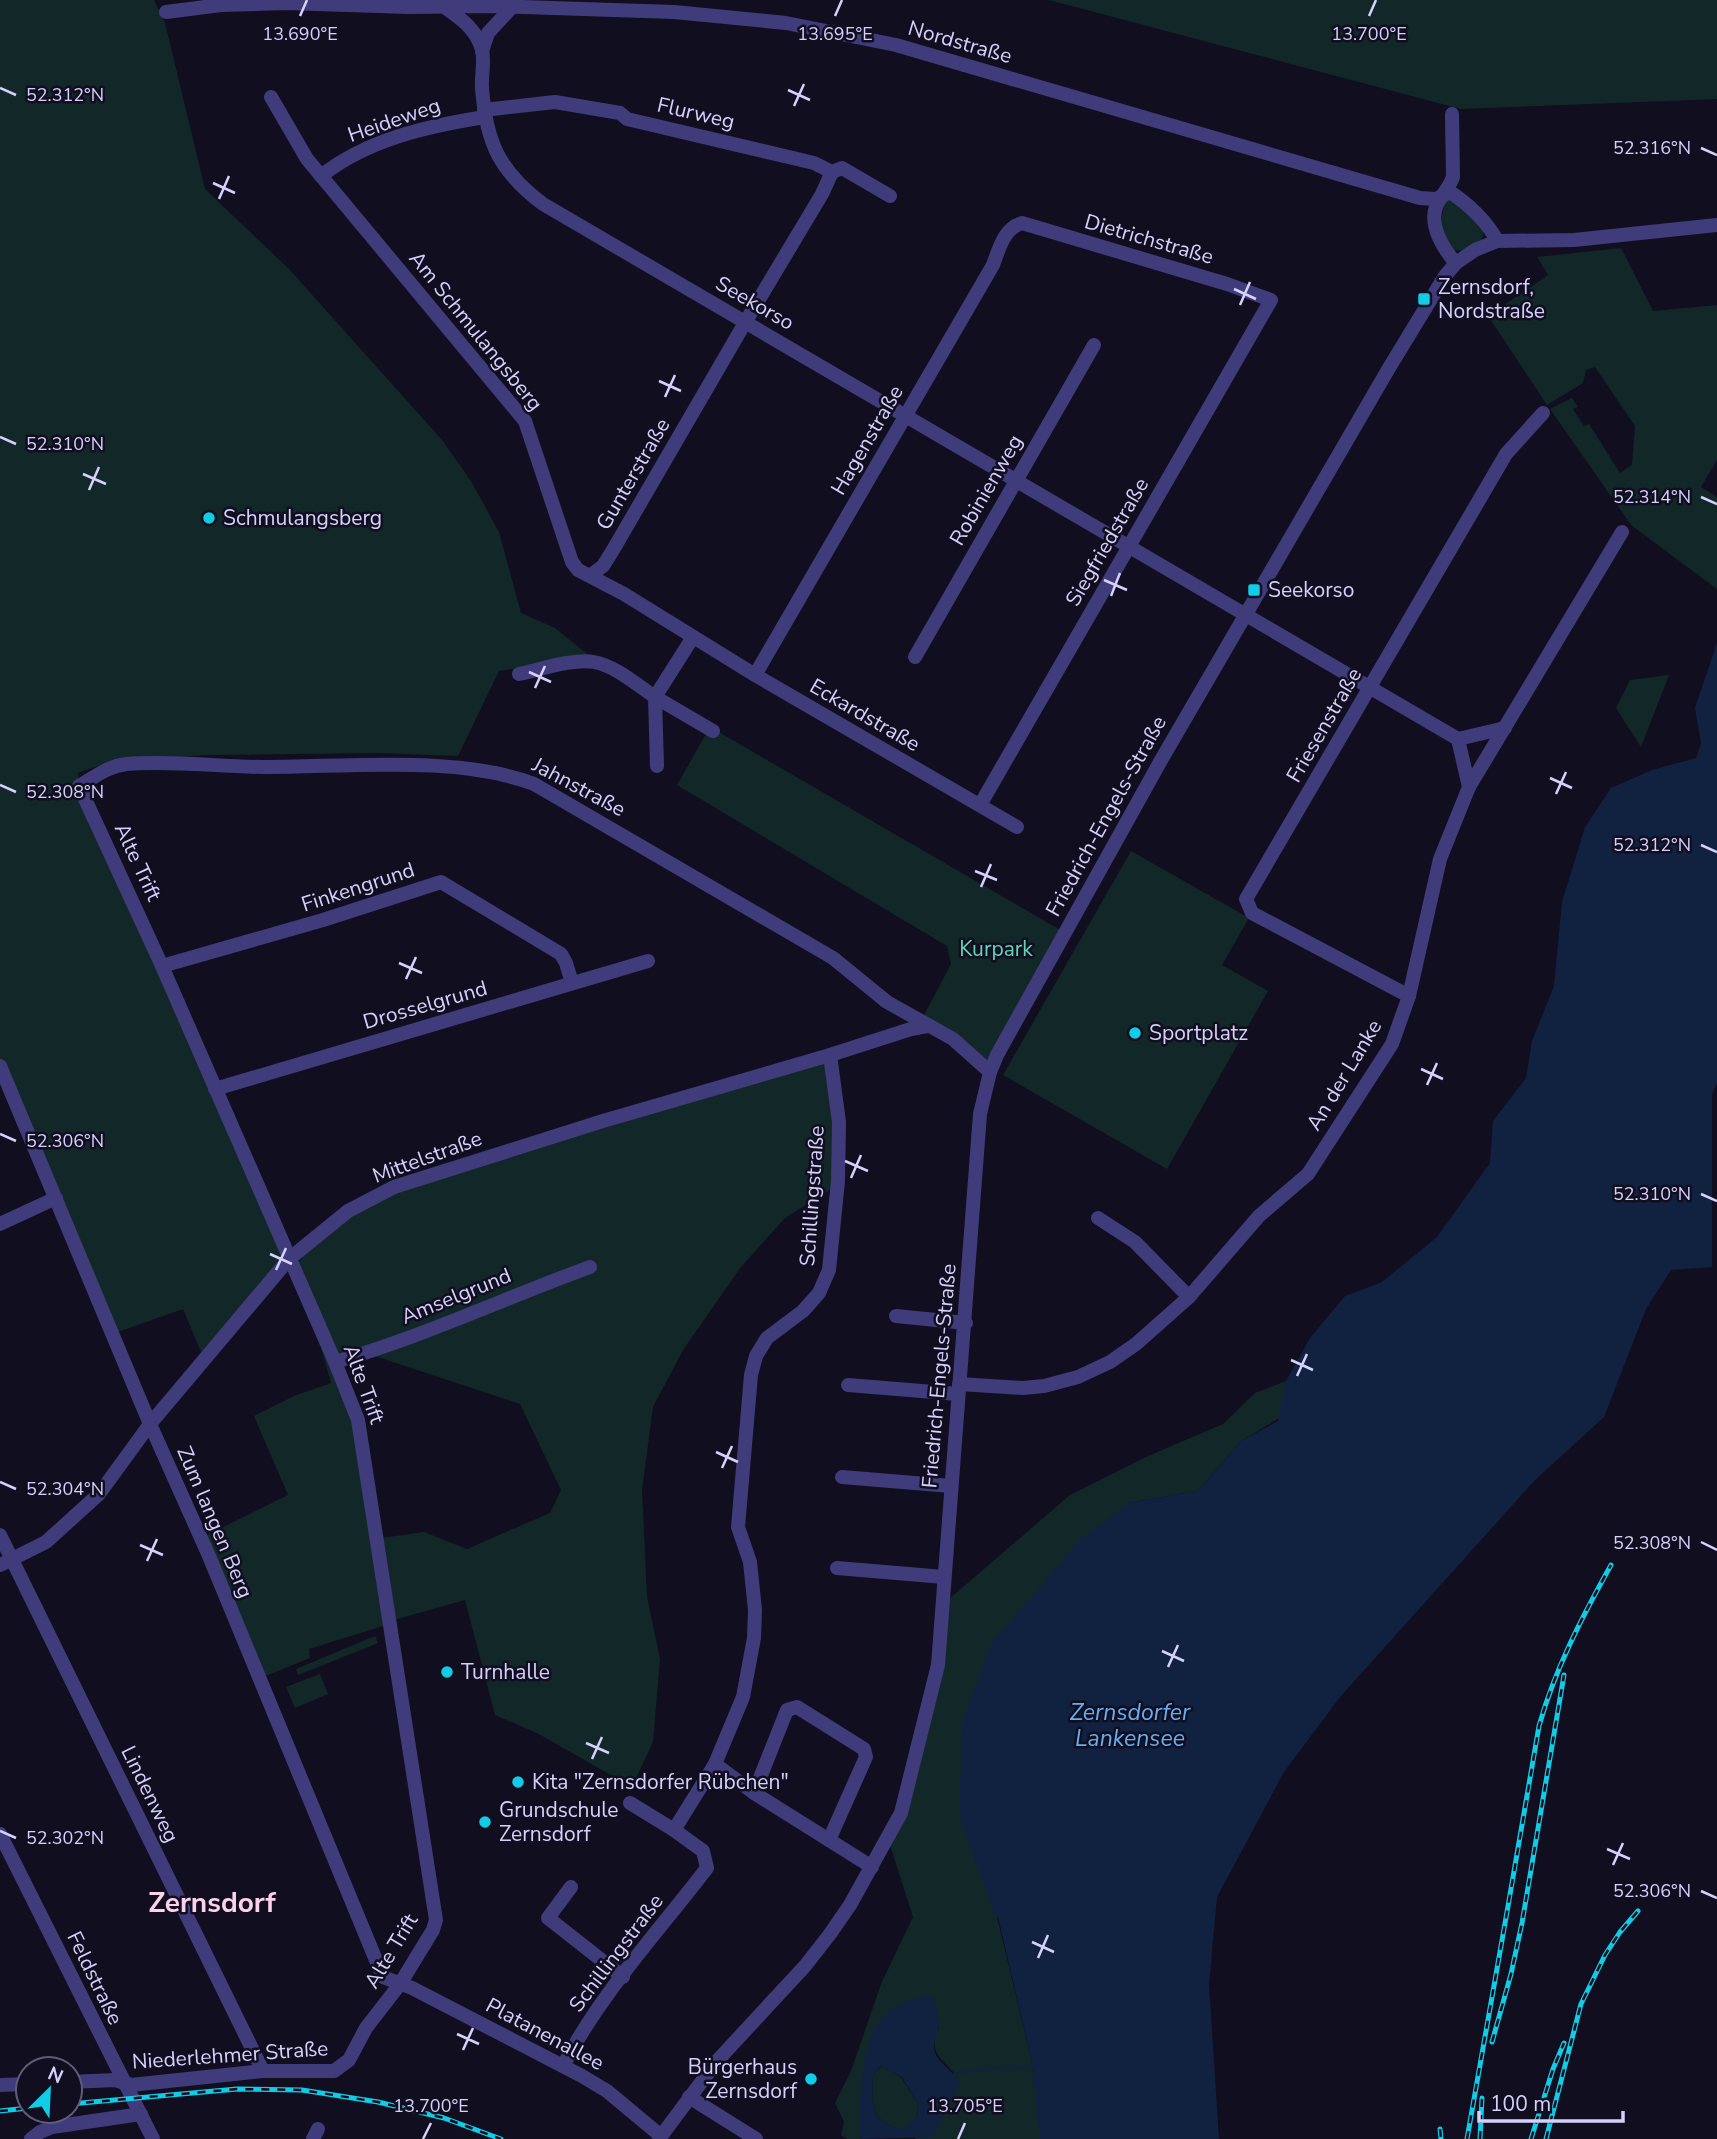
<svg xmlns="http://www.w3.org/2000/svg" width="1717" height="2139" viewBox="0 0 1717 2139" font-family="'Nunito Sans',sans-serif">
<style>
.green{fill:#122828;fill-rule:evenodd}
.water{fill:#112241;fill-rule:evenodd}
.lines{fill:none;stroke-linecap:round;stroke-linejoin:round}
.stream{stroke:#112241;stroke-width:2.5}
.minor{stroke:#403c7b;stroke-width:14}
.rail-casing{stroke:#11cce6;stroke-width:5}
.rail{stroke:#110e1f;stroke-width:2.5;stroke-dasharray:8;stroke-linecap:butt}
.ticks{fill:none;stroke:#d5d0fc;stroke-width:2.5}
.poi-dot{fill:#11cce6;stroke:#110e1f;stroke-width:2.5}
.labels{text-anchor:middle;stroke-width:5;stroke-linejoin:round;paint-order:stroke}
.street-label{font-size:21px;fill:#d5d0fc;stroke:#110e1f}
.poi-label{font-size:21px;fill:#d5d0fc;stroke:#110e1f;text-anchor:start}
.park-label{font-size:21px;fill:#62d6bb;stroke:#110e1f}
.water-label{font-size:23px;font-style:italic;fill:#65aff4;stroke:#110e1f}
.district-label{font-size:28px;font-weight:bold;fill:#fcd1eb;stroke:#110e1f}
.ticks-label{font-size:18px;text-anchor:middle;fill:#d5d0fc;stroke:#110e1f;stroke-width:5;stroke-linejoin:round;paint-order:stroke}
</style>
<rect width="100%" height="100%" fill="#110e1f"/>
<g class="green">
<path d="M0 0H154L165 23 205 189 289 269 442 440 471 481 499 532 521 613 555 628 591 657 499 671 458 756 378 753 207 755 108 762 78 773 79 786 282 1251 283 1260 226 1323 202 1354 183 1309 115 1333 0 1066Z"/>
<path d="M1049 0H1717V99L1461 109Z"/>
<path d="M1449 196 1484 230 1482 239 1464 251 1452 250C1441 227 1437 220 1449 196Z"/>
<path d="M1621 248 1653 311 1717 305V460L1701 487 1717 497V589L1631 525 1550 409 1572 398 1578 407 1573 409 1584 426 1589 424 1620 473 1632 465 1635 426 1595 367 1586 370 1583 383 1547 405 1488 316 1548 275 1537 257Z"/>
<path d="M1669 675 1641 747 1616 708 1630 680Z"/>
<path d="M710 727 1062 931 986 1062 922 1019 951 964 947 946 677 785Z"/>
<path d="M1131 851 1249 918 1222 965 1268 991 1167 1169 1003 1075Z"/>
<path d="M827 1060 836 1123 833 1188 785 1218 741 1267 683 1350 653 1407 642 1490 647 1597 660 1659 653 1742 632 1787 537 1733 495 1715 465 1600 390 1621 383 1626 309 1649 310 1658 263 1677 201 1538 288 1495 254 1416 294 1396 331 1383 298 1265C311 1236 367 1207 395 1192ZM366 1353 520 1404 561 1490 550 1513 467 1549 424 1532 381 1538 339 1363Z"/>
<path d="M1286 1381 1281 1417 1241 1441 1198 1491 1129 1503 997 1917 1031 2058 1041 2139H915L954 2073C939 2055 928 2052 939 2028L926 1994 887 2014 860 2118 859 2137 862 2139H847L841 2135 844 2122 835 2103 851 2071 881 1984 913 1917 889 1842 949 1599 1070 1495 1148 1456 1223 1424 1255 1393Z"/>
<path d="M375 1636 378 1643 298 1675 296 1669Z"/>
<path d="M320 1674 328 1694 295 1708 286 1687Z"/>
<path d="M882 2066 901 2077 918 2104 917 2117 905 2130C871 2126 871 2102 873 2074Z"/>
</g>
<g class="water">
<path d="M1717 643V1083L1712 1094V1267L1671 1270 1646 1309 1604 1417 1534 1481 1340 1697 1284 1772 1217 1897 1209 1984 1219 2139H1040L1031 2058 998 1917 994 1915 959 1813 962 1722 991 1644 1080 1540 1129 1503 1198 1491 1241 1441 1278 1421 1286 1381 1310 1338 1345 1296 1382 1282 1437 1237 1490 1163 1493 1121 1526 1078 1532 1041 1554 986 1562 902 1585 827 1611 788 1652 770 1696 758 1701 743 1695 708Z"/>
<path d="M926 1994 933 1997C936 2006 939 2015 939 2025 938 2036 930 2044 937 2057 943 2066 952 2070 959 2082 951 2102 944 2121 930 2137L862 2139 859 2137C861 2100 858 2042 886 2014 896 2005 914 1999 926 1994ZM881 2066 902 2077 918 2104 917 2117 905 2129C871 2127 871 2102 873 2074Z"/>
</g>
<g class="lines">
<path class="stream" d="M954 2073 1030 2066"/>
<g class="minor">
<path d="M443 6C459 17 477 29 482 50 485 62 481 76 482 88 486 142 499 171 543 204L1458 739 1469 787"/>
<path d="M166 12 221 5 286 3 409 7 491 6 674 12 786 23 896 45 1420 198 1436 199 1450 192C1467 203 1488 222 1497 241"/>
<path d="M482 51 488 33 512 7"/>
<path d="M271 97 307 159 525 421 572 562 578 570 624 594 755 675 1017 827"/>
<path d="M484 110 555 102 620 113 627 119 814 163 832 172 842 168 890 196"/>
<path d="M1452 114 1453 177C1449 189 1440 196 1436 207 1429 226 1444 250 1456 263"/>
<path d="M321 176C368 139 428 126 485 117"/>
<path d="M591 575 603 566 613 550 746 321 822 194 832 172"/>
<path d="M693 637 655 697 713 731"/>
<path d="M915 657 1094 345"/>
<path d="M519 674C539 670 574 658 594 662 616 666 637 685 655 697L657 766"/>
<path d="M755 675 993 265C999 249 1004 228 1022 223L1227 284 1271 300 980 805"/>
<path d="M1458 739 1505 728"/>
<path d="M162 966 323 920 441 882 561 954 566 963 572 983"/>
<path d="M1409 996 1252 913 1246 899 1506 454 1543 413"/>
<path d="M0 1066 150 1424 209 1556 383 1977 412 1988 582 2076 607 2091 661 2136"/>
<path d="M215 1089 648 961"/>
<path d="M1098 1218 1135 1242 1189 1297"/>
<path d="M0 1224 56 1198"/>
<path d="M896 1316 966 1323"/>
<path d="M335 1362C422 1337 505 1298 590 1267"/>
<path d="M959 1384 1023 1388 1044 1386 1078 1377 1110 1362 1136 1344 1189 1297 1259 1216 1308 1174 1392 1044 1409 996 1440 859 1469 787 1622 532"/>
<path d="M848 1385 958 1394"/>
<path d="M842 1477 951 1486"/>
<path d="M0 1535 263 2071"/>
<path d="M0 1565 46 1542 99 1494 150 1424 289 1259 348 1211 394 1187 603 1121 830 1055 911 1029 927 1026"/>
<path d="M837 1568 944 1577"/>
<path d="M715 1764 754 1793 872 1867"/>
<path d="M754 1793 787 1710 797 1707 864 1749 866 1757 829 1840"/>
<path d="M674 1830 715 1764 743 1697 754 1638 755 1610 750 1562 738 1527 751 1375 756 1356 767 1338 803 1311 819 1293 829 1270 838 1181 839 1122 830 1055"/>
<path d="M0 1834 153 2139"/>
<path d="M571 1887 548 1918 623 1977"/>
<path d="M563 2066C600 1994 658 1932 707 1868L703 1851 674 1830 630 1803"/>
<path d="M70 2082 115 2080 131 2085 263 2071H334L349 2060 366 2028 400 1984 433 1930 436 1920 358 1420 335 1362 162 966 79 786C95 777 107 766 127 764 172 760 219 767 265 767 347 767 458 755 534 784L833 958 887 1002 953 1039 990 1072"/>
<path d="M0 2085 28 2084"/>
<path d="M689 2097 756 2139"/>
<path d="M31 2139 40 2132 52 2127 141 2114"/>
<path d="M313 2139 318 2129"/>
<path d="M659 2139 717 2061 805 1966 830 1934 850 1905 901 1813 938 1665 980 1114 990 1072 997 1055 1160 762 1389 368 1445 276 1456 263 1475 250 1497 241 1574 240 1717 225"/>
</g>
<defs>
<g id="rail">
<path d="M1492 2042 1511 1974 1522 1923 1564 1675"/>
<path d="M70 2104 237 2089 302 2090 378 2102 444 2118 501 2139"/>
<path d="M0 2111 28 2108"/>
<path d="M1440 2129 1441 2139"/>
<path d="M1467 2139C1491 2001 1516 1864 1539 1726 1555 1669 1582 1617 1611 1565"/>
<path d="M1480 2139 1482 2098"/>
<path d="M1531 2139 1553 2069 1564 2043"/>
<path d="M1546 2139 1581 2004 1605 1955 1620 1932 1638 1911"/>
</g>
</defs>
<use href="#rail" class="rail-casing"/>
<use href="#rail" class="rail"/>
</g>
<path class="ticks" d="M300 16 307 0M835 16 842 0M1369 16 1376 0M0 88 16 95M788 90 810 100M794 106 804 84M1701 148 1717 155M213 183 235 193M219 199 229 176M1234 289 1256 299M1240 305 1250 282M659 381 681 391M665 397 675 375M0 437 16 444M83 474 106 484M89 490 99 467M1701 497 1717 504M1104 580 1127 590M1111 596 1120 573M529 672 551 682M535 688 545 666M1550 778 1572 788M0 785 16 792M1556 794 1566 772M1701 845 1717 852M975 871 997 880M981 887 991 864M399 963 422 973M406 979 416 957M1421 1069 1443 1079M1427 1085 1437 1063M0 1134 16 1141M845 1161 868 1171M851 1178 861 1155M1701 1194 1717 1201M270 1254 292 1264M276 1270 286 1248M1291 1360 1313 1370M1297 1376 1307 1354M716 1452 738 1462M722 1468 732 1446M0 1482 16 1489M1701 1542 1717 1550M140 1545 163 1555M147 1561 157 1539M1162 1651 1184 1661M1168 1667 1178 1645M586 1743 609 1753M592 1759 602 1737M0 1831 16 1838M1607 1849 1630 1859M1613 1865 1623 1843M1701 1891 1717 1898M1032 1942 1054 1952M1038 1958 1048 1935M457 2034 479 2044M463 2050 473 2028M423 2139 431 2123M958 2139 965 2123"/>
<g class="poi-dot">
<rect x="1417" y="292" width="14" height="14" rx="3.5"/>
<circle cx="209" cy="518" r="7"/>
<rect x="1247" y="583" width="14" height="14" rx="3.5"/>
<circle cx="1135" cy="1033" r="7"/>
<circle cx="447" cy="1672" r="7"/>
<circle cx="518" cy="1782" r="7"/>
<circle cx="485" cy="1822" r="7"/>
<circle cx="811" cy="2079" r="7"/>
</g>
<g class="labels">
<g class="street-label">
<text transform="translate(960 42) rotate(16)" y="7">Nordstraße</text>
<text transform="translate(696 113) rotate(13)" y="7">Flurweg</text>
<text transform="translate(394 120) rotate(-19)" y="7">Heideweg</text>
<text transform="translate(1149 239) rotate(16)" y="7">Dietrichstraße</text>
<text transform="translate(755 303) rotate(30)" y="7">Seekorso</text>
<text transform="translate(476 331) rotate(51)" y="7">Am Schmulangsberg</text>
<text transform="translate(867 440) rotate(-60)" y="7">Hagenstraße</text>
<text transform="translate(633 474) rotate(-60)" y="7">Gunterstraße</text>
<text transform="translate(986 490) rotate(-60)" y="7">Robinienweg</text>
<text transform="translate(1107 542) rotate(-60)" y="7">Siegfriedstraße</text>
<text transform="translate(865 715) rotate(30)" y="7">Eckardstraße</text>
<text transform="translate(1324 725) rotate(-60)" y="7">Friesenstraße</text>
<text transform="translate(579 787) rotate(28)" y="7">Jahnstraße</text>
<text transform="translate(1106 816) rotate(-61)" y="7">Friedrich-Engels-Straße</text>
<text transform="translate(138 862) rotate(65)" y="7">Alte Trift</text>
<text transform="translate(358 887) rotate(-18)" y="7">Finkengrund</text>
<text transform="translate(425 1005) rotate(-16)" y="7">Drosselgrund</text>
<text transform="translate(1344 1075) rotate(-59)" y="7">An der Lanke</text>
<text transform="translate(427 1157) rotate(-20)" y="7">Mittelstraße</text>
<text transform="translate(812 1196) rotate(-86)" y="7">Schillingstraße</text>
<text transform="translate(456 1296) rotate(-22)" y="7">Amselgrund</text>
<text transform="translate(939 1376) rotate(-85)" y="7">Friedrich-Engels-Straße</text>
<text transform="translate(364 1384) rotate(70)" y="7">Alte Trift</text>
<text transform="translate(215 1522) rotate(67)" y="7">Zum langen Berg</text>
<text transform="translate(150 1794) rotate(64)" y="7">Lindenweg</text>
<text transform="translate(391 1951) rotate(-59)" y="7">Alte Trift</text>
<text transform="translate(616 1953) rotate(-53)" y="7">Schillingstraße</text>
<text transform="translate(95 1978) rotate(64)" y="7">Feldstraße</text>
<text transform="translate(545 2034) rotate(28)" y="7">Platanenallee</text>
<text transform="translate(230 2055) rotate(-4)" y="7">Niederlehmer Straße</text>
</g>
<g class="poi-label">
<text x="1438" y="294">Zernsdorf,<tspan x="1438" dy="24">Nordstraße</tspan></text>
<text x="223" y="525">Schmulangsberg</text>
<text x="1268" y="597">Seekorso</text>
<text x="1149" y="1040">Sportplatz</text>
<text x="461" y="1679">Turnhalle</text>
<text x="532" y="1789">Kita "Zernsdorfer Rübchen"</text>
<text x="499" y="1817">Grundschule<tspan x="499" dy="24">Zernsdorf</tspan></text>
<text x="797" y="2074" text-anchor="end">Bürgerhaus<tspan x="797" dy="24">Zernsdorf</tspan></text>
</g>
<g class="park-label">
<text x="996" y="956">Kurpark</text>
</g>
<g class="water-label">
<text x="1130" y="1720">Zernsdorfer<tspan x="1130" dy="26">Lankensee</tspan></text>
</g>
<g class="district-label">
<text x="212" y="1912">Zernsdorf</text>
</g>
</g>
<g class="ticks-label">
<text x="835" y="40">13.695°E</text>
<text x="1369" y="40">13.700°E</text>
<text x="300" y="40">13.690°E</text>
<text x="65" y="101">52.312°N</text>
<text x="1652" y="154">52.316°N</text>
<text x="65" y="450">52.310°N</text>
<text x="1652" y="503">52.314°N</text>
<text x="65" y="798">52.308°N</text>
<text x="1652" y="851">52.312°N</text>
<text x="65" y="1147">52.306°N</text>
<text x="1652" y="1200">52.310°N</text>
<text x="65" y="1495">52.304°N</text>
<text x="1652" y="1549">52.308°N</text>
<text x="65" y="1844">52.302°N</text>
<text x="1652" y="1897">52.306°N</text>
<text x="431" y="2112">13.700°E</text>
<text x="965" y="2112">13.705°E</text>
</g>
<g transform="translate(49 2090) rotate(24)"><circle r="33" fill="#110e1f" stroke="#5f5c77" stroke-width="2"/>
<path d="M0-5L12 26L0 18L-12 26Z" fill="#11cce6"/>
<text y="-10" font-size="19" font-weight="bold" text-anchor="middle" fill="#d5d0fc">N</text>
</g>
<path d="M1479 2111v10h144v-10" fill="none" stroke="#d5d0fc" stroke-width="3.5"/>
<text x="1490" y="2111" font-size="21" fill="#d5d0fc" stroke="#110e1f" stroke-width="5" paint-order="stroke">100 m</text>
</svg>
